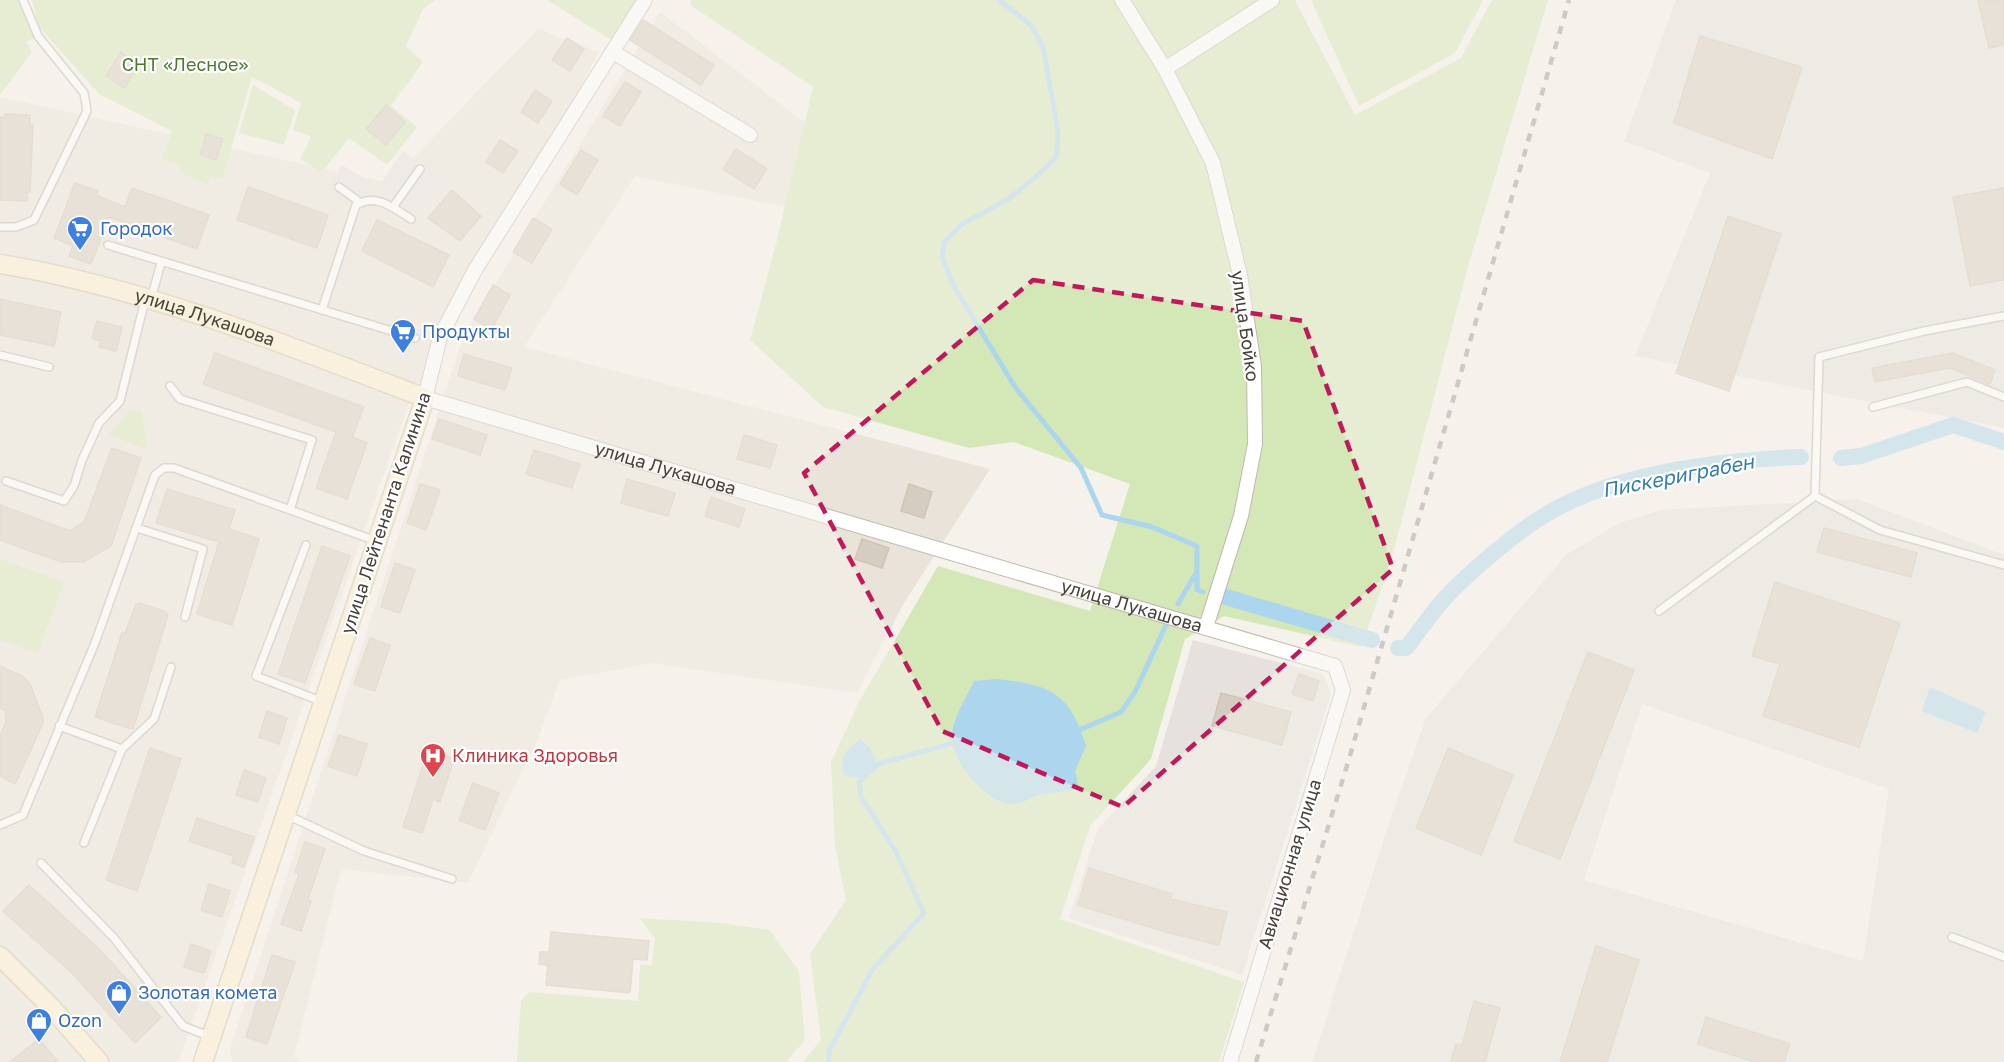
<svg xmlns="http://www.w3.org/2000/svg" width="2004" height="1062" viewBox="0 0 2004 1062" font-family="'Golos Text',sans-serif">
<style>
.residential{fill:#e9e3da}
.industrial{fill:#e5e1dc;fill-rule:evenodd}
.green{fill:#d3e7b7}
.parking{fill:#e4e2df}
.water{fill:#acd6ee}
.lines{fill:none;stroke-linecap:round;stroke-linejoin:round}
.stream{stroke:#acd6ee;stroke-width:5}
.canal{stroke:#acd6ee;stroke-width:16}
.building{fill:#d6cdc1;stroke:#d1c4b5;stroke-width:1.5}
.lane-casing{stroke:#c0b9ae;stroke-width:10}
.street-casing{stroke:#c0b9ae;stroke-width:16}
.secondary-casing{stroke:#d2c29d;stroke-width:21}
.lane{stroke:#fff;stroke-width:7}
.street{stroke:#fff;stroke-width:14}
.secondary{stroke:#fcefce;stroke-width:18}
.rail{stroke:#999;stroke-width:4.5;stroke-dasharray:8 8;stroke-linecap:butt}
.marked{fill:none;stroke:#c2185b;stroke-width:4.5;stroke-dasharray:12 8;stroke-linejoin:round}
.labels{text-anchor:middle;stroke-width:4.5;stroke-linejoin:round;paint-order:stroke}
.park-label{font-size:18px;fill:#4e792e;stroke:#fff}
.shop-label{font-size:18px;fill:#366cbe;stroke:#fff;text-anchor:start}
.street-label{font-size:18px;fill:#494239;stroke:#fff}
.health-label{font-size:18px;fill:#be3a42;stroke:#fff;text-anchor:start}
.water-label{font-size:20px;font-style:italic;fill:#347da9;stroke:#fff}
</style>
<rect width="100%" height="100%" fill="#f5f2eb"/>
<g class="residential">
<path d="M660 12 824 137 792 208 635 176 524 347 990 469 904 603 857 693 652 663 560 680 538 739 468 883 341 869 294 1057 300 1062H232L230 1049 463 337Z"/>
<path d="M538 29 599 52 407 408 180 1058 177 1062H0V97L389 183Z"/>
</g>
<g class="industrial">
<path d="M1676 0H2004V428L1635 356 1710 173 1624 141Z"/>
<path d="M1857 499 2004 555V1062H1312L1389 823 1426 718 1566 555 1619 523 1662 510ZM1642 704 1889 789 1863 961 1584 880Z"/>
<path d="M1193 640 1323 674 1331 694 1242 975 1069 918 1098 829 1156 766Z"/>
</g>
<g class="green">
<path d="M0 0H23L35 38 26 42 32 52 0 95Z"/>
<path d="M32 0H436L423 9 406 46 423 62 391 106 417 127 387 165 349 138 322 172 300 159 311 137 293 130 301 103 252 77 222 179 210 176 207 184 180 172 181 165 162 159 172 131 99 94 39 27Z"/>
<path d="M547 0H648L621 46Z"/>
<path d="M692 0H1295L1355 115 1461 58 1492 0H1548L1469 263 1394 550 1362 647 1224 616 1185 639 1151 759 1090 826 1060 919 1244 982 1219 1062H803L821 1040 810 954 846 900 835 846 831 762 859 702 938 566 1090 611 1130 484 1014 442 969 448 823 407 750 340 777 240 813 87 690 5Z"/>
<path d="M1311 0H1483L1455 53 1359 106Z"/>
<path d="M253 85 295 110 284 145 239 133Z"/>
<path d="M131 409 142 412 148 450 109 435Z"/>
<path d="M0 559 64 582 38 654 0 640Z"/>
<path d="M640 918 722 923 770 930 799 972 805 1040 786 1062H517L521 1000 530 992 638 1001 640 965H652L655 939Z"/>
</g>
<g class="parking">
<path d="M403 151 441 178 419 210 381 183Z"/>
<path d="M342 165 372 183 345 205 325 193Z"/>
<path d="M43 250 87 264 82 278 38 264Z"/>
</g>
<g class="water">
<path d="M997 679C1050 685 1070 692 1086 746L1075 771 1079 789C1067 792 1044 792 1034 797 1027 800 1017 806 1008 804 986 800 955 765 952 742 950 721 966 699 974 681Z"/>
<path d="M1930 687 1986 712 1977 733 1922 711Z"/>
<path d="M861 739 870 748 879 767 861 778 844 776C838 757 846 749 861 739Z"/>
</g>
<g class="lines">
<g class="stream">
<path d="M999 0 1031 25 1043 47 1058 131 1057 155 1046 168 1010 198 961 225 945 241 942 257 956 290 1015 387 1081 468 1102 515 1152 527 1197 546V590L1203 592"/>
<path d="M1178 604 1196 573"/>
<path d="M1077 731 1121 712 1135 692 1166 625"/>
<path d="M829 1062V1051L873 969 924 913 895 850 861 797 859 782 878 764 957 742"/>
</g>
<g class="canal">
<path d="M1841 458 1861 456 1953 425 2004 442"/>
<path d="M1226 597 1372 640"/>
<path d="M1398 648H1406C1419 632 1431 613 1445 598 1468 573 1521 528 1550 512 1620 472 1722 460 1801 457"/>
</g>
</g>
<g class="building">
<path d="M1978 0H2004V45L1989 48Z"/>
<path d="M643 20 714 65 701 85 630 40Z"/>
<path d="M1700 36 1802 67 1772 159 1674 123Z"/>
<path d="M567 38 584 49 570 71 552 60Z"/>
<path d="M121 52 139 64 124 88 106 76Z"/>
<path d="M625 82 641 92 620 126 603 116Z"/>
<path d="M535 90 552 101 538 123 521 112Z"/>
<path d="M386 105 405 122 386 145 366 129Z"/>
<path d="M5 114 30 115V125H33L30 192H27V201L1 200 0 197V117H4Z"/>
<path d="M206 134 223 139 216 160 200 155Z"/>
<path d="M500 140 518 151 503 173 486 162Z"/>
<path d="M736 149 767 169 754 189 723 169Z"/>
<path d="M581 150 598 160 577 195 560 184Z"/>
<path d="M75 183 98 191 96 195 125 207 132 188 209 215 197 249 109 217 91 264 69 256 73 246 54 238Z"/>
<path d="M248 187 328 215 317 248 237 220Z"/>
<path d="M2004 188V280L1970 286 1953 197Z"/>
<path d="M452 190 481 216 460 241 428 218Z"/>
<path d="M1728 216 1781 234 1729 391 1676 373Z"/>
<path d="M533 218 552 229 532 263 513 252Z"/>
<path d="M377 220 449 255 433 287 362 251Z"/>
<path d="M493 285 510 295 492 329 474 319Z"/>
<path d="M0 299 61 312 54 346 0 335Z"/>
<path d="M97 321 122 327 116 351 99 347 101 341 92 338Z"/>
<path d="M215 353 364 407 352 437 367 443 347 499 316 488 336 432 203 384Z"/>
<path d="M1952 353 1995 370 1990 384 1950 368 1875 382 1872 368Z"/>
<path d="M464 354 512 368 505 390 458 376Z"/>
<path d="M439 419 487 435 480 455 432 439Z"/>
<path d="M744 435 777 445 770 468 737 459Z"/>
<path d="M112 448 141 458 111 546 83 562H61L0 540V505L70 531 84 522Z"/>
<path d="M534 450 580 464 572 488 526 474Z"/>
<path d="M627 479 675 493 668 516 621 503Z"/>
<path d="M420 484 440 490 426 530 407 523Z"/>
<path d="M909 484 932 492 924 518 901 511Z"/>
<path d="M167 489 235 510 229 529 259 539 232 625 197 614 219 542 156 523Z"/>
<path d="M711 497 745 509 739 527 705 516Z"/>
<path d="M1824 528 1917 553 1911 577 1817 552Z"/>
<path d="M862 539 889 548 882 568 855 559Z"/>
<path d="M322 546 350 556 305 683 278 674Z"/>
<path d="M395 563 415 570 400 613 381 607Z"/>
<path d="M1775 582 1900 623 1859 747 1763 716 1780 664 1752 656Z"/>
<path d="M139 603 166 612 168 615 133 729 128 728 95 717 122 633 125 634 136 604Z"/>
<path d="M370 638 390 645 375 691 354 684Z"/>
<path d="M1588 652 1634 670 1560 859 1514 841Z"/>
<path d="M0 666 22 676 30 684 44 721 15 784 0 776V735L6 722V711L0 708Z"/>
<path d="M1299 674 1319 681 1313 701 1292 694Z"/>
<path d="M1221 693 1291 712 1282 745 1212 726Z"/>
<path d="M267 711 287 718 279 744 259 737Z"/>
<path d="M339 735 367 744 357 776 328 766Z"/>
<path d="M150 748 181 759 137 891 106 880Z"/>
<path d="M1448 748 1513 775 1481 855 1416 828Z"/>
<path d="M428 750 454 759 440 802 433 799 422 833 403 827Z"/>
<path d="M244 770 266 778 258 802 236 795Z"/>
<path d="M473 783 499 793 485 830 459 820Z"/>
<path d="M197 818 254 837 244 867 232 863 234 856 189 841Z"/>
<path d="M305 842 325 849 308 899 311 901 301 931 281 924 299 874 295 872Z"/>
<path d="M1089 868 1172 894 1170 899 1227 912 1219 945 1166 932 1078 905Z"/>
<path d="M209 884 230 891 222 917 201 910Z"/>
<path d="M29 885 99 949 161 1017 135 1043 73 974 3 911Z"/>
<path d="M551 932 649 941 647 960 633 959 630 993 546 985 548 965 539 964 540 952H549Z"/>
<path d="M191 944 211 951 204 973 184 967Z"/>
<path d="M1596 946 1639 960 1607 1062H1560Z"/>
<path d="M272 955 295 962 267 1044 246 1037Z"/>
<path d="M1474 1001 1500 1008 1485 1062H1451L1456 1044 1462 1046Z"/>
<path d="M1706 1017 1790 1044 1784 1062H1754L1698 1044Z"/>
<path d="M39 1039 58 1062H10Z"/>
</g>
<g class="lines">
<defs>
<g id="lane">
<path d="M339 187 361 203"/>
<path d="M393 207 420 169"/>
<path d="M0 227H16L34 220 87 111 84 93 38 36 23 0"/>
<path d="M108 245 415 338"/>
<path d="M151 299 161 263"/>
<path d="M322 310 356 205C376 193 394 208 411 219"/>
<path d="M0 355 49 367"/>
<path d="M170 386 180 399 312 440 290 510"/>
<path d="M1873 407 1967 382 2004 397"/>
<path d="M6 481 64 501 74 486 82 460 99 423 120 401 145 300"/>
<path d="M1815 496 1819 357 1924 331 2004 316"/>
<path d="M137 528 203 549 185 617"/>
<path d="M306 545 256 676 323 702"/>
<path d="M1659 611 1815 496 1880 530 2004 565"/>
<path d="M59 726 122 749 154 719 171 667"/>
<path d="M287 815 364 851 452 879"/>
<path d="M0 825 23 815 95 643 155 475 164 468H174L376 541"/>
<path d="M84 843 122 749"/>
<path d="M41 863 114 938 183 1026 211 1037"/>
<path d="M1952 937 2004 957"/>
</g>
<g id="street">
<path id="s1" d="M645 0 475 270 440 337 425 398 1335 666 1343 690 1230 1062"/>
<path d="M1122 0 1165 69 1213 163 1240 275 1254 366 1255 444 1241 516 1206 627"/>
<path d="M613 52 750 135"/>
<path d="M1165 69 1272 0"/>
</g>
<g id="secondary">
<path id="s2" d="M0 264C143 287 290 346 425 398L203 1062"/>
<path d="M0 956 51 1007 99 1062"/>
</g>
</defs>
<use href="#lane" class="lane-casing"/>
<use href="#street" class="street-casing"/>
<use href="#secondary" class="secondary-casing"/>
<use href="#lane" class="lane"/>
<use href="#street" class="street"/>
<use href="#secondary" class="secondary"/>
<path class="rail" d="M1256 1062 1349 759 1569 0"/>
</g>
<path d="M0 0H2004V1062H0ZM1033 280 1303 321 1393 569 1123 807 942 731 804 473Z" fill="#f5f2eb" fill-opacity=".55" fill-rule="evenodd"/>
<path class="marked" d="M1033 280 1303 321 1393 569 1123 807 942 731 804 473Z"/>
<defs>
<symbol id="supermarket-pin" viewBox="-11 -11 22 30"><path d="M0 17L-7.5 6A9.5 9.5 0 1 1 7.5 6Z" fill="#3f7fe0" stroke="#fff"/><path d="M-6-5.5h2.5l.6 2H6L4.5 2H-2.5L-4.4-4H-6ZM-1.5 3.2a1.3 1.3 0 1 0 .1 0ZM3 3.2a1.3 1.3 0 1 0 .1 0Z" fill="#fff"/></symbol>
<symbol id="hospital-pin" viewBox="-11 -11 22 30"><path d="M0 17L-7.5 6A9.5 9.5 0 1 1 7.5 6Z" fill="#e0444e" stroke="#fff"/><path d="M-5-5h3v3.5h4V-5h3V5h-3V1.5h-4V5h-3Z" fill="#fff"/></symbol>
<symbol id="shop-pin" viewBox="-11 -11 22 30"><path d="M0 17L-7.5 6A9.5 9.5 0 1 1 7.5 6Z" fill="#3f7fe0" stroke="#fff"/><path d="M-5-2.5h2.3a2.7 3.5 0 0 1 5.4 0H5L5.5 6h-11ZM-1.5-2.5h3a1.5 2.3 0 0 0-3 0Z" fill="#fff"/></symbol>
</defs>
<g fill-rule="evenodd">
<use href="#supermarket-pin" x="65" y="214" width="30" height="40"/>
<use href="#supermarket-pin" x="388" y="317" width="30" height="40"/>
<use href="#hospital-pin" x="418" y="741" width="30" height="40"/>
<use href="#shop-pin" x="104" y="978" width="30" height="40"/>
<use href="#shop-pin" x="24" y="1006" width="30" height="40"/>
</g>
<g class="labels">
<g class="park-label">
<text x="185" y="71">СНТ «Лесное»</text>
</g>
<g class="shop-label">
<text x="100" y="235">Городок</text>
<text x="422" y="338">Продукты</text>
<text x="138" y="999">Золотая комета</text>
<text x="58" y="1027">Ozon</text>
</g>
<g class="street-label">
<text dy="6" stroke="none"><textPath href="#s2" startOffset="212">улица Лукашова</textPath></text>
<text transform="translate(1245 326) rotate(82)" y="6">улица Бойко</text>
<text dy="6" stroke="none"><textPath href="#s1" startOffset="708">улица Лукашова</textPath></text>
<text transform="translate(386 513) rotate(-72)" y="6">улица Лейтенанта Калинина</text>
<text dy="6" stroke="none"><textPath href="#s1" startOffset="1194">улица Лукашова</textPath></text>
<text transform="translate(1290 864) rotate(-73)" y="6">Авиационная улица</text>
</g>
<g class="health-label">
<text x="452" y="762">Клиника Здоровья</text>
</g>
<g class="water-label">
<text transform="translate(1678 476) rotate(-11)" y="7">Пискериграбен</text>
</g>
</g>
</svg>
